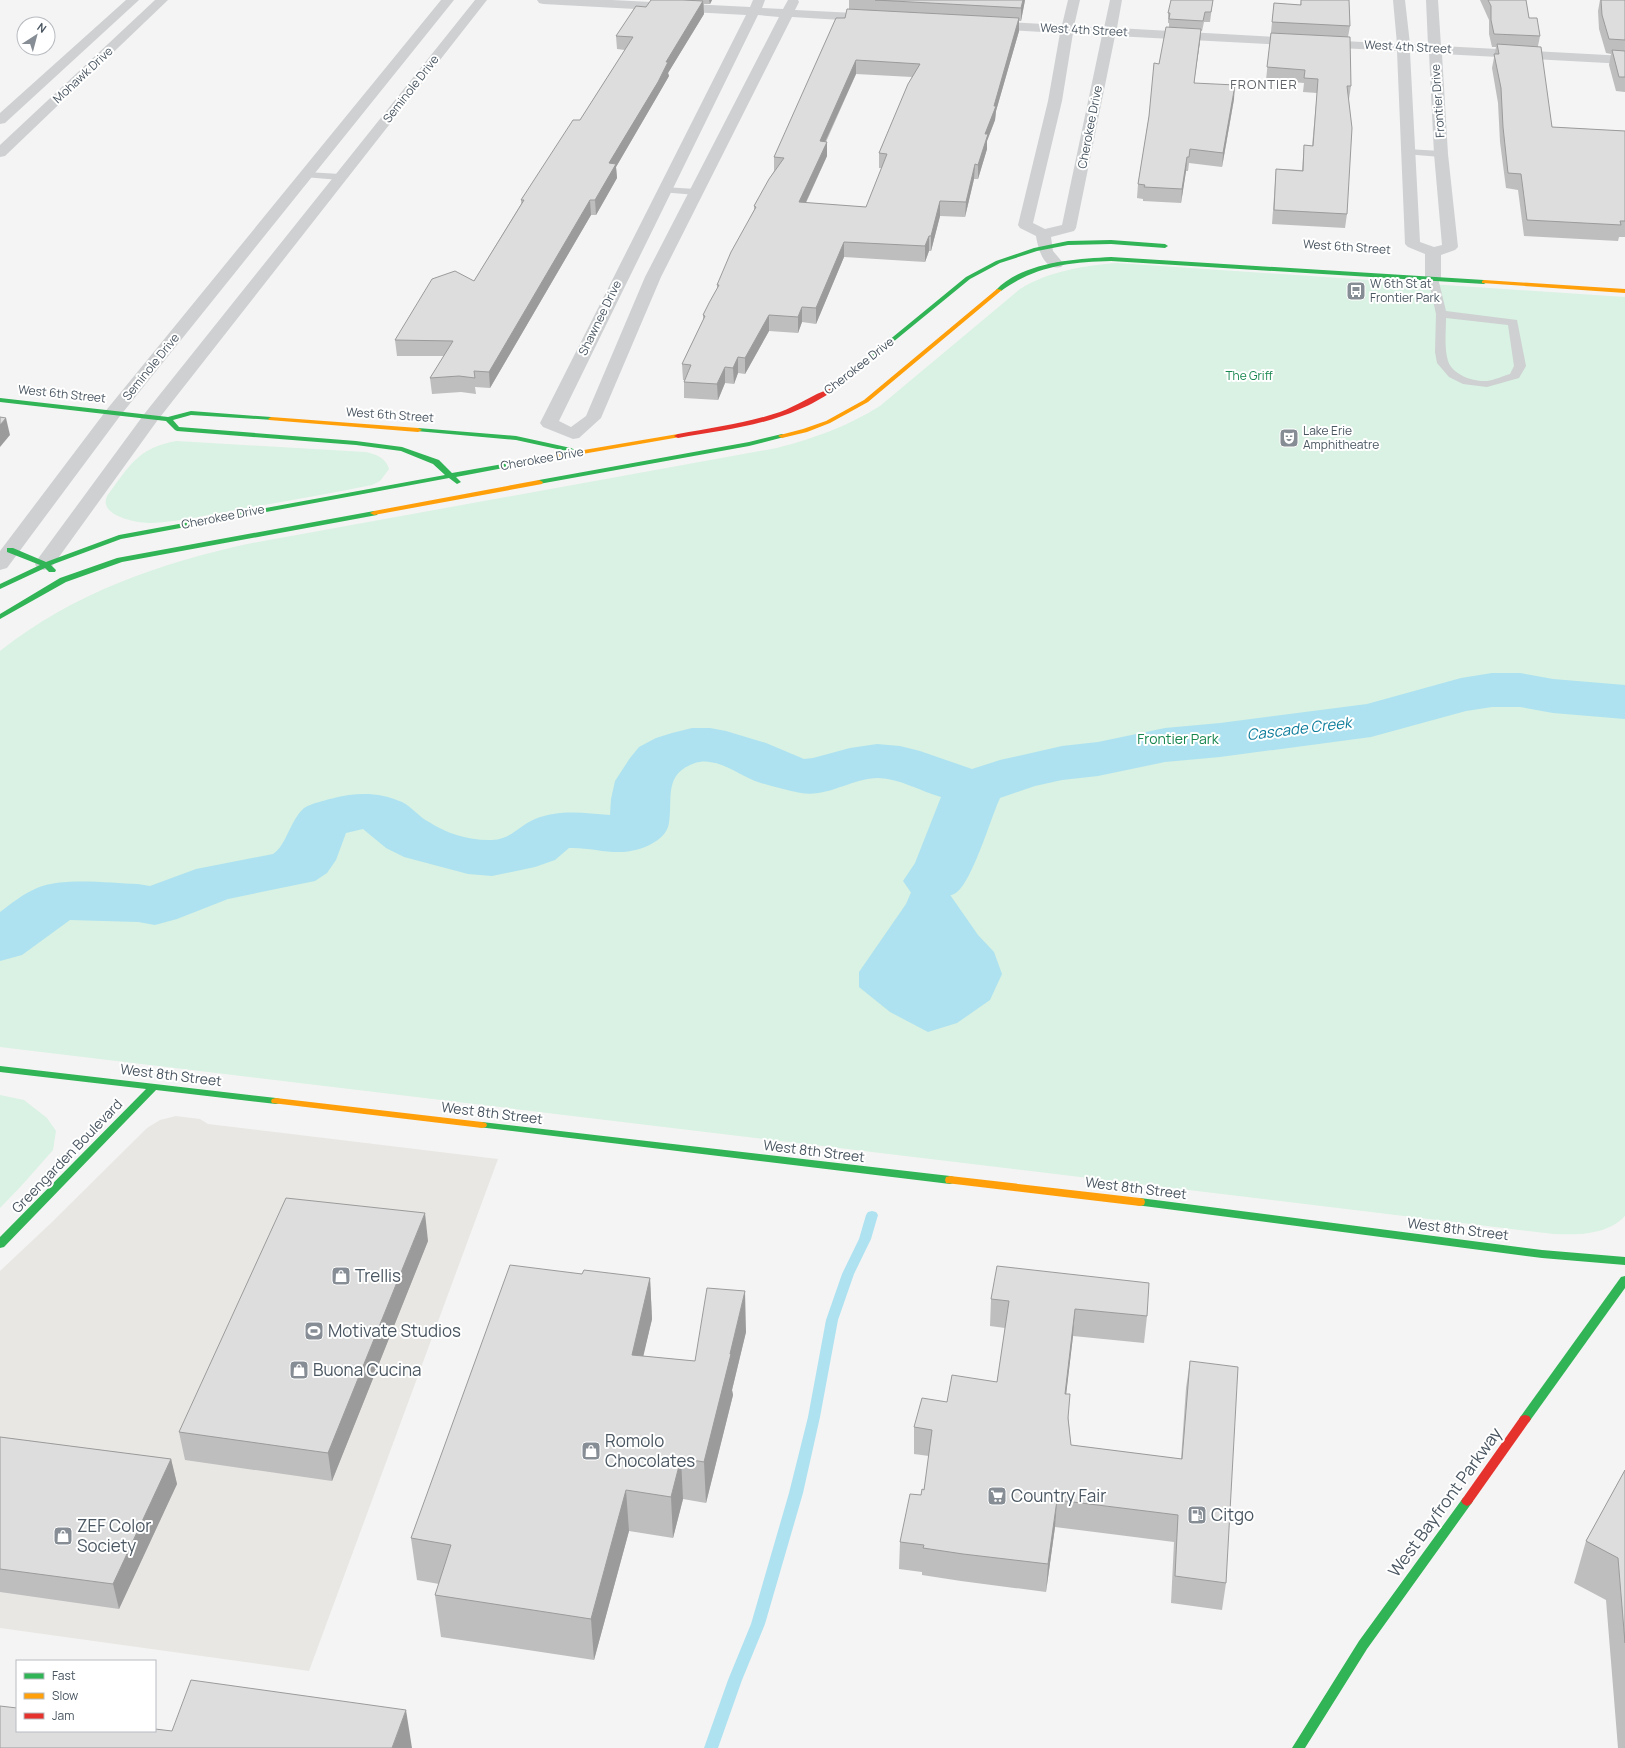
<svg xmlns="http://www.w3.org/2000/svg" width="1625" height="1748" viewBox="0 0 1625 1748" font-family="Manrope,sans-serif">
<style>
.commercial{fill:#e8e7e3}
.green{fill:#d9f2e3}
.water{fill:#aee2f0}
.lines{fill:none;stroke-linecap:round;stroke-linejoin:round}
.stream{fill:#aee2f0;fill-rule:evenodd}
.river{fill:#aee2f0;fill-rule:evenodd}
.lane{fill:#ced0d2;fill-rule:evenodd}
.street{fill:#ced0d2;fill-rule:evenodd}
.fast{fill:#30b455;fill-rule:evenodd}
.slow{fill:#ff9f0a;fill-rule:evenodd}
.jam{fill:#e5322d;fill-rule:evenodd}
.wall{fill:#bebebf;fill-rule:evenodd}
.shaded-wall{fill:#9b9b9b}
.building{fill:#ddddde;stroke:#9b9b9b;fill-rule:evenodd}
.labels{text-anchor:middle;stroke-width:4;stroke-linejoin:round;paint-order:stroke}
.far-street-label{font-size:12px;fill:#4a5661;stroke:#fff}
.far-poi-label{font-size:12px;fill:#4a5661;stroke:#fff;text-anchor:start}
.far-park-label{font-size:12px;fill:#17864f;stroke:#fff}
.far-neighbourhood-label{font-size:13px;letter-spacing:1px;fill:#5f6368;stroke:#fff}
.park-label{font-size:14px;fill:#17864f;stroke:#fff}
.street-label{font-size:14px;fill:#4a5661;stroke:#fff}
.water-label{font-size:15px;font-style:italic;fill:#0c7c9b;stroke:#fff}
.near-poi-label{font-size:17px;fill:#4a5661;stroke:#fff;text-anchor:start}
.near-street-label{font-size:17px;fill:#4a5661;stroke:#fff}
</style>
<rect width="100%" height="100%" fill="#f4f4f4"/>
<path class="commercial" d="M176 1116 200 1119 208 1124 498 1159 309 1671 0 1628V1271L51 1223 147 1128 160 1120Z"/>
<g class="green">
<path d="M1116 263 1625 297V1216C1607 1235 1578 1235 1554 1234L0 1047V651C75 592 160 563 252 543L777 448C815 438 846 427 880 406L1020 289C1049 271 1083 266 1116 263Z"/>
<path d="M176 441 365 452C376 454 386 458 389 469L380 481 372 485C329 494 285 501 241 509 211 514 181 522 151 523 137 523 98 516 107 496 129 467 137 448 176 441Z"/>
<path d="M0 1095 24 1100 47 1118 56 1131 53 1150 22 1185 0 1208Z"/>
</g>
<path class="water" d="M934 881 946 889 978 935 994 952 1002 974 990 1000 957 1023 928 1032 890 1012 859 987V972L906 904 912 890 923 882Z"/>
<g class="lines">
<path class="stream" d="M872 1211 876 1212 878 1215 871 1239 854 1274 838 1320 820 1417 803 1493 765 1624 742 1680 718 1748H704L728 1680 751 1624 789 1493 808 1417 826 1320 842 1274 859 1239 866 1215 868 1212Z"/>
<path class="river" d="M1492 673H1520L1553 679 1625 685V719L1553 713 1520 707H1492L1466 711 1371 737 1220 757 1165 762 1098 776 1062 780 1035 786 1000 798C991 817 971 887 954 894 939 901 928 898 912 894L903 881 915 863 941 797C920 791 901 779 878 778 852 778 827 798 801 793 786 790 769 786 755 781 738 774 714 756 695 763 663 774 673 798 669 823 666 842 639 851 623 852 605 853 587 847 569 848L555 860 535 867 492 876 468 874 404 857 386 848 363 829 346 833 336 860 327 873 315 881 228 899 177 919 155 925 138 922 70 920 22 955 0 961V912C12 903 23 894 37 888 63 877 109 883 138 884L150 886 196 869 273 854C286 846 290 821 303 809 308 804 327 800 334 798 357 792 380 792 402 802 412 807 419 817 429 822 447 834 471 841 492 840 512 839 518 826 535 819 559 809 585 813 610 815L611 799 615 781 630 758 639 747 656 738 672 733 692 728H710L726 731 766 743 804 759 813 758 850 748 877 744 900 746 920 751 972 769 1000 760 1062 746 1098 742 1165 728 1220 723 1367 704 1461 678Z"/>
<g class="lane">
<path d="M1407 149 1441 151 1446 154 1441 157 1404 154 1402 152 1404 150Z"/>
<path d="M307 172 340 174 345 177 340 180 304 177 302 175 304 173Z"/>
<path d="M664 187 696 189 701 192 696 195 661 192 659 190Z"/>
<path d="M1433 275 1438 278 1446 311 1517 320 1526 366 1519 378 1487 387 1463 384 1449 377 1437 363 1435 352 1436 314 1428 278ZM1446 318 1508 325 1514 366 1510 374C1503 376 1495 380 1487 381 1473 382 1453 375 1448 361 1444 348 1446 331 1446 318Z"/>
</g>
<g class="street">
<path d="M126 0H139L5 123 0 124V113Z"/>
<path d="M155 0H168L5 156 0 157V145Z"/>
<path d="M441 0H454L120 416 7 568 0 570V551L108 408Z"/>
<path d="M475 0H487L157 421 51 568 44 570 37 568 35 564 37 560 145 413Z"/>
<path d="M537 0H612L750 7 753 0H765L762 8 783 9 788 0H798L799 2 795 10 875 14 879 15 881 18 879 21 875 22 792 17 661 277 601 418 579 438 573 439 543 427 540 423 746 15 543 4 539 3ZM758 15 779 17 645 277 586 416 571 427 559 421Z"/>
<path d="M1068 0H1080L1074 26 1104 28 1110 0H1122L1117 28 1397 44 1393 0H1405L1410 44 1428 45 1426 0H1438L1441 46 1625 56V64L1442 54 1448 154 1458 247 1455 250 1441 255V278L1438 281 1433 283 1428 281 1425 278V254L1408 247 1405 244 1397 51 1115 36 1076 228 1074 231 1051 237 1053 251 1064 264 1061 267C1044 271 1038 249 1036 236L1020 228 1018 225 1048 101 1060 33 989 29 985 28 983 25 985 22 989 21 1062 25ZM1073 33 1102 35 1062 225 1045 229 1033 223 1062 101ZM1410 52 1429 53 1434 154 1442 245 1434 247 1420 242Z"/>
</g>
<g class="fast">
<path d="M1111 240 1165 244 1168 246 1165 248 1111 244 1068 245 1037 251 1000 263 970 279 832 392 830 393 827 391 966 277 996 261 1034 248 1068 241Z"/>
<path d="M1111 257 1484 280 1487 282 1484 284 1111 261C1070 262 1035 266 1001 291L996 290C1023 262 1074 259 1111 257Z"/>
<path d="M0 398 168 417 191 411 271 417 274 419 273 420 191 415 173 420 179 427 356 441 402 447 439 460 452 473 525 460 529 462 525 464 456 477 461 482 457 484 449 478 121 539 51 565 56 570 55 572H49L45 568 0 589V584L40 565 7 552V548H13L46 562 119 535 445 475 433 464 401 451 356 445 177 431 175 430 166 421 0 402Z"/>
<path d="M418 428 516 436 571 448 575 450 571 452 516 440 416 431V429Z"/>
<path d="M782 434 784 435V437L749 446 539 484 535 482 539 480 749 442Z"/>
<path d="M374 511 378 513 377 515 122 562 66 582 0 619V614L60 578 117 558Z"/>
<path d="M0 1066 276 1098 280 1099 281 1101 280 1103 276 1104 156 1090 4 1247 0 1248V1237L146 1089 0 1072Z"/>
<path d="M482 1122 950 1176 954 1177 955 1180 954 1183 950 1184 478 1127 477 1125 478 1123Z"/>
<path d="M1140 1198 1542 1250 1625 1257V1265L1542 1258 1136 1205 1135 1202 1136 1199Z"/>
<path d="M1625 1276V1288L1529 1422 1525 1423 1521 1422 1519 1419 1521 1416 1621 1277Z"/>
<path d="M1467 1496 1471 1498 1473 1501 1471 1504 1367 1649 1305 1748H1292L1359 1641 1463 1498Z"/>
</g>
<g class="slow">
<path d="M1484 280 1625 289V293L1482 283V281Z"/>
<path d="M997 289 1002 290 868 402 830 423 807 432 782 438 778 436 780 435 803 429 826 421 864 400Z"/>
<path d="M271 417 418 428 422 430 418 432 269 420 268 419Z"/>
<path d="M678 434 680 435V437L525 464 521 462 525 460Z"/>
<path d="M539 480 543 482 542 484 374 515 370 513 374 511Z"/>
<path d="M276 1098 482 1122 486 1123 487 1125 486 1127 482 1128 272 1103 271 1101 272 1099Z"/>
<path d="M950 1176 1140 1198 1144 1199 1145 1202 1144 1205 1140 1206 946 1183 945 1180 946 1177Z"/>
</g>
<g class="jam">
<path d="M830 389 832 390V392C821 398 811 405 800 409 762 426 719 431 678 438L674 436 678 434C712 428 747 423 780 412 797 406 813 394 830 389Z"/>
<path d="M1525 1415 1529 1416 1531 1419 1529 1422 1471 1504 1467 1506 1463 1504 1461 1501 1463 1498 1521 1416Z"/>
</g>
</g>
<g class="wall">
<path d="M651 0H712L710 4H704V14L668 73 669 76 658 95 616 167 617 178 596 215H591L490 388 475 387 476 394 461 392 432 394 430 378 444 356H397L395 340 474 281 521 204V200L580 120 625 50 617 49 616 36 646 7Z"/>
<path d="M849 0H1025L1021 21H1019V31L996 111 995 120 987 141V149L978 179H974L965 217 940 216 931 251H929L925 262 844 257 816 324 802 322 798 333 769 331 745 374 738 373 734 384 725 383 718 400 684 398V382L685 380H683L682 364 703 320V315L717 289V285L754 210V206L774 171V157L849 9ZM856 74 912 77 879 153V168H882L866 207 806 203 827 156V142H826Z"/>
<path d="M1213 0 1210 22H1204L1202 31H1201L1194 83 1234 99 1222 167 1189 163 1188 171H1186L1181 203 1143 201V199L1137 198 1138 184 1149 116 1159 64 1169 27V23H1168V13Z"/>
<path d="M1301 0H1349L1350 26 1348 37 1351 86 1349 99H1348L1347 214 1345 228 1272 224 1275 183 1276 169 1302 170 1304 145 1312 146 1317 93 1303 92 1304 83 1266 80 1274 3 1300 5Z"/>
<path d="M1480 0H1526L1529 18 1540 36 1538 46 1552 127 1625 131V237H1619L1618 241 1524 236 1518 190 1506 188 1500 142 1498 103 1492 68 1496 47H1492L1489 34V20Z"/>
<path d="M1600 0H1625V92L1616 91 1609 65 1611 54 1606 53 1599 29 1598 11Z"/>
<path d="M428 1241 332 1481 185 1460 179 1432Z"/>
<path d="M582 1274 650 1278 652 1319 643 1356 695 1361 746 1332 732 1390 733 1395 706 1503 683 1499 673 1538 629 1531 594 1660 441 1637 435 1595 439 1584 417 1580 411 1538Z"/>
<path d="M991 1299 1147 1316 1144 1343 1073 1336 1066 1394 1071 1445 1181 1459 1186 1388 1190 1361 1226 1583 1222 1610 1171 1603 1174 1542 1055 1527 1046 1592 961 1581 922 1575V1572L899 1569 900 1542 924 1490 929 1456 914 1454V1427L947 1402 997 1382 1005 1328 990 1326Z"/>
<path d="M0 1437 171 1459 177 1484 119 1609 0 1592Z"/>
<path d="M1625 1470V1748H1618L1606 1600 1574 1583 1586 1541Z"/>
</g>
<g class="shaded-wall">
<path d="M709 0H712L710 4Z"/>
<path d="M1023 0H1025L1021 21V8Z"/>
<path d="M703 1 704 14 668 73 669 76 658 95 616 167 617 178 596 215 595 200 609 163 666 62Z"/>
<path d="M1019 18V31L996 111 995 120 987 141V149L978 179V165L985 134Z"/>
<path d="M1201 29 1200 42 1192 96 1194 83Z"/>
<path d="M856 60V74L819 155 820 141Z"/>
<path d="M1235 85 1234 99 1222 167 1223 153Z"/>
<path d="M827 142V156L799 217V202Z"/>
<path d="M1187 157 1186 171 1181 203 1182 189Z"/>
<path d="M975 164 974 179 965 217 966 202Z"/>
<path d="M590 200 591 215 490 388 489 372Z"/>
<path d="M940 201V216L931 251V236Z"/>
<path d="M929 236V251L925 262V246Z"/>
<path d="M844 242V257L816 324V308Z"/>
<path d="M802 307V322L798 333V317Z"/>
<path d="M769 315V331L745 374V358Z"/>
<path d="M738 357V373L734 384 733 368Z"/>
<path d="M725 367V383L718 400 717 384Z"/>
<path d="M6 418 10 435 0 447V425Z"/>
<path d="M425 1213 428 1241 332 1481 328 1453Z"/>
<path d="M650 1278 652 1319 634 1396 632 1355Z"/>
<path d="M745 1291 746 1332 732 1390 733 1395 706 1503 704 1462Z"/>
<path d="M1075 1309 1073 1336 1063 1421 1065 1394Z"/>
<path d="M681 1458 683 1499 673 1538 671 1497Z"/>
<path d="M171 1459 177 1484 119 1609 113 1584Z"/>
<path d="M626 1490 629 1531 594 1660 591 1619Z"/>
<path d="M1057 1500 1055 1527 1046 1592 1048 1564Z"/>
<path d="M406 1710 412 1748H392Z"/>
</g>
<g class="building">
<path d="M651 0H683L703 1 666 62H668L658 82 609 163 616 164 595 200H590L489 372 474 371 475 378 459 376 430 378 453 341 395 340 432 279 455 271 474 281 524 200H521L573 120H580L633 37 616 36 636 6 646 7Z"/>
<path d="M875 0H1023L1021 8Z"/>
<path d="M1171 0H1213L1211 12H1205L1203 21 1169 19 1170 13H1168Z"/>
<path d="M1301 0H1349L1350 26 1272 22 1274 3 1301 5Z"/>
<path d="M1488 0H1526L1529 18H1537L1540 36 1494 34 1491 20V6Z"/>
<path d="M1601 0H1625V40L1609 39 1602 15Z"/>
<path d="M847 9 1019 18 994 106H996L985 134H988L978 165 975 164 966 202 940 201 931 236H929L925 246 844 242 816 308 802 307 798 317 769 315 745 358 738 357 733 368 725 367 717 384 684 382 691 365 682 364 705 316 703 315 709 303 719 285H717L731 252 756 207 754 206 769 179 784 158 774 157 836 18H845ZM856 60 920 64 908 84 879 153 887 154 866 207 799 202 827 142 820 141Z"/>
<path d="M1166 27 1201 29 1194 83 1235 85 1223 153 1190 149 1189 157H1187L1182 189 1144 187 1145 185 1138 184 1149 116 1154 63 1159 64Z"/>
<path d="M1271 33 1350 37 1351 86H1347L1352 128 1347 214 1274 210 1276 169 1303 171 1304 145 1313 146 1318 79 1304 78 1305 70 1267 67Z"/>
<path d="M1497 44 1541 47 1552 127 1625 131V221H1620L1621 225 1527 220 1521 174 1508 173 1503 127 1501 88 1494 54H1499Z"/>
<path d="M1612 50 1625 51V77H1619Z"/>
<path d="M0 417 6 418 0 425Z"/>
<path d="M286 1198 425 1213 328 1453 179 1432Z"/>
<path d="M510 1265 582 1274 584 1270 650 1278 632 1355 695 1361 707 1288 745 1291 730 1354H731L704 1462 681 1458 671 1497 626 1490 591 1619 435 1595 451 1545 411 1538Z"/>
<path d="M997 1266 1149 1283 1147 1316 1075 1309 1065 1394H1070L1068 1418 1071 1445 1182 1459 1190 1361 1238 1367 1226 1583 1175 1576 1178 1515 1057 1500 1048 1564 963 1554 923 1548 924 1545 900 1542 910 1494 921 1495 922 1489 924 1490 932 1430 914 1427 922 1398 947 1402 952 1375 997 1382 1009 1301 991 1299Z"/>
<path d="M0 1437 171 1459 113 1584 0 1569Z"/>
<path d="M1625 1470V1643L1618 1558 1586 1541Z"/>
<path d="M191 1680 406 1710 392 1748H0V1706L17 1708V1731H155V1729L172 1731Z"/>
</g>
<defs>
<symbol id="bus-square" viewBox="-11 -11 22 22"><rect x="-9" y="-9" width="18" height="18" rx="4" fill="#868d94" stroke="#fff"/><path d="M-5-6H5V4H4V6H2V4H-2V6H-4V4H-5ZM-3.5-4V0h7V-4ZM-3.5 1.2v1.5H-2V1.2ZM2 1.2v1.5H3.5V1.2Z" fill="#fff"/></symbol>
<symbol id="theatre-square" viewBox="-11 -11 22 22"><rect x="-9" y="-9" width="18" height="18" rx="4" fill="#868d94" stroke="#fff"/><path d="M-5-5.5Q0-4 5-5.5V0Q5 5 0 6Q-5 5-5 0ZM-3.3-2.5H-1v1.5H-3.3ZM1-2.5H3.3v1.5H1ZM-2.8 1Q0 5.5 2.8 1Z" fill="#fff"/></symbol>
<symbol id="shop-square" viewBox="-11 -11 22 22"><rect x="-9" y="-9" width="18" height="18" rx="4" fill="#868d94" stroke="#fff"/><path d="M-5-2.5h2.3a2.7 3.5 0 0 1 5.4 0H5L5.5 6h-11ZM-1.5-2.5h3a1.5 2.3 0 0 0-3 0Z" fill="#fff"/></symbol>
<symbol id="stadium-square" viewBox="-11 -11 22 22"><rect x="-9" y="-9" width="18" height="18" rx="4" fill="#868d94" stroke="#fff"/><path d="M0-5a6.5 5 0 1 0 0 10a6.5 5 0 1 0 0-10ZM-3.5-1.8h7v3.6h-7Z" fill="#fff"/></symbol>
<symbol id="supermarket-square" viewBox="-11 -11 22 22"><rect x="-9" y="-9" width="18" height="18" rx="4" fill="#868d94" stroke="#fff"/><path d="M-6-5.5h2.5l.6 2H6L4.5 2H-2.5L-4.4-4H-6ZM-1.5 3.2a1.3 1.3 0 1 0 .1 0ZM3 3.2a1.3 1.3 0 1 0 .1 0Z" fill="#fff"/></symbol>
<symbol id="fuel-square" viewBox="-11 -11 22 22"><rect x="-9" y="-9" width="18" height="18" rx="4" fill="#868d94" stroke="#fff"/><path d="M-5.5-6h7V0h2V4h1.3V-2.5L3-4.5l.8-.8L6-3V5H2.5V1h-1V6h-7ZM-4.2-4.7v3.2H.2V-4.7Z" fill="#fff"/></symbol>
</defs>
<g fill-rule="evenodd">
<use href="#bus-square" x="1345" y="280" width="22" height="22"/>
<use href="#theatre-square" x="1278" y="427" width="22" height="22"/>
<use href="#shop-square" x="330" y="1265" width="22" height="22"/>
<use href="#stadium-square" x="303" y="1320" width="22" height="22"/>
<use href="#shop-square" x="288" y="1359" width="22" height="22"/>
<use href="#shop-square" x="580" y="1440" width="22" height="22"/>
<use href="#supermarket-square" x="986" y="1485" width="22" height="22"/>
<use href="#fuel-square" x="1186" y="1504" width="22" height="22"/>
<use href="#shop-square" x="52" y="1525" width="22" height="22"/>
</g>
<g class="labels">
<g class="far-street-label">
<text transform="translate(1084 30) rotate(3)" y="4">West 4th Street</text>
<text transform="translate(1408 47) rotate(3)" y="4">West 4th Street</text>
<text transform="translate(83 75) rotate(-43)" y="4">Mohawk Drive</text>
<text transform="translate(411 89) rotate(-52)" y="4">Seminole Drive</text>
<text transform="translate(1438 101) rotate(-94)" y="4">Frontier Drive</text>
<text transform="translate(1090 127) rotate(-79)" y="4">Cherokee Drive</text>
<text transform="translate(1347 247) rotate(4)" y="4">West 6th Street</text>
<text transform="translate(600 318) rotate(-64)" y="4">Shawnee Drive</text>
<text transform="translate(859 366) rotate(-38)" y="4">Cherokee Drive</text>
<text transform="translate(151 367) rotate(-51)" y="4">Seminole Drive</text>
<text transform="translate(62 394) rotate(6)" y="4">West 6th Street</text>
<text transform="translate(390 415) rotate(4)" y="4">West 6th Street</text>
<text transform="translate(542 459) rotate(-10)" y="4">Cherokee Drive</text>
<text transform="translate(223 517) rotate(-11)" y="4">Cherokee Drive</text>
</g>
<g class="far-poi-label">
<text x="1370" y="288">W 6th St at<tspan x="1370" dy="14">Frontier Park</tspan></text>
<text x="1303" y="435">Lake Erie<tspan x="1303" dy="14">Amphitheatre</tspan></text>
</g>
<g class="far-park-label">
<text x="1249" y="380">The Griff</text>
</g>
<g class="far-neighbourhood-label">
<text x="1264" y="89">FRONTIER</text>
</g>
<g class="park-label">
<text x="1178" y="744">Frontier Park</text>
</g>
<g class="street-label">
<text transform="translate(171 1075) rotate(7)" y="5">West 8th Street</text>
<text transform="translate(492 1113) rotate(7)" y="5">West 8th Street</text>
<text transform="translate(814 1151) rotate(7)" y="5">West 8th Street</text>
<text transform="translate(67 1156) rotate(-46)" y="5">Greengarden Boulevard</text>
<text transform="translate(1136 1188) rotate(7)" y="5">West 8th Street</text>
<text transform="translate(1458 1229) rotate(7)" y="5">West 8th Street</text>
</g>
<g class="water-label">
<text transform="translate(1299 729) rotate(-7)" y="5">Cascade Creek</text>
</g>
<g class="near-poi-label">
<text x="355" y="1282">Trellis</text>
<text x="328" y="1337">Motivate Studios</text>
<text x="313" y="1376">Buona Cucina</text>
<text x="605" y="1447">Romolo<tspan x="605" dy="20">Chocolates</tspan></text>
<text x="1011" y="1502">Country Fair</text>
<text x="1211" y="1521">Citgo</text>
<text x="77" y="1532">ZEF Color<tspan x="77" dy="20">Society</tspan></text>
</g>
<g class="near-street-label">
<text transform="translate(1445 1502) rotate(-54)" y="6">West Bayfront Parkway</text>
</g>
</g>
<rect x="16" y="1660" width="140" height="72" fill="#ffffff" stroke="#b7bbc0"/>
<rect x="24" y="1673" width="20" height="6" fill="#30b455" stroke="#b7bbc0"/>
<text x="52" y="1680" font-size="12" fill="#4a5661">Fast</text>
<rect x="24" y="1693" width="20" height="6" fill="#ff9f0a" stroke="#b7bbc0"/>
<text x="52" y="1700" font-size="12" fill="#4a5661">Slow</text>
<rect x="24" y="1713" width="20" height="6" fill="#e5322d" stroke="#b7bbc0"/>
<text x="52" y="1720" font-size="12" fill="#4a5661">Jam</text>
<g transform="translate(36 36) rotate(36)"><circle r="19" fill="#ffffff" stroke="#b7bbc0"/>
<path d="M0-3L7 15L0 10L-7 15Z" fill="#868d94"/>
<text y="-6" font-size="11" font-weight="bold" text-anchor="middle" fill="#4a5661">N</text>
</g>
</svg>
